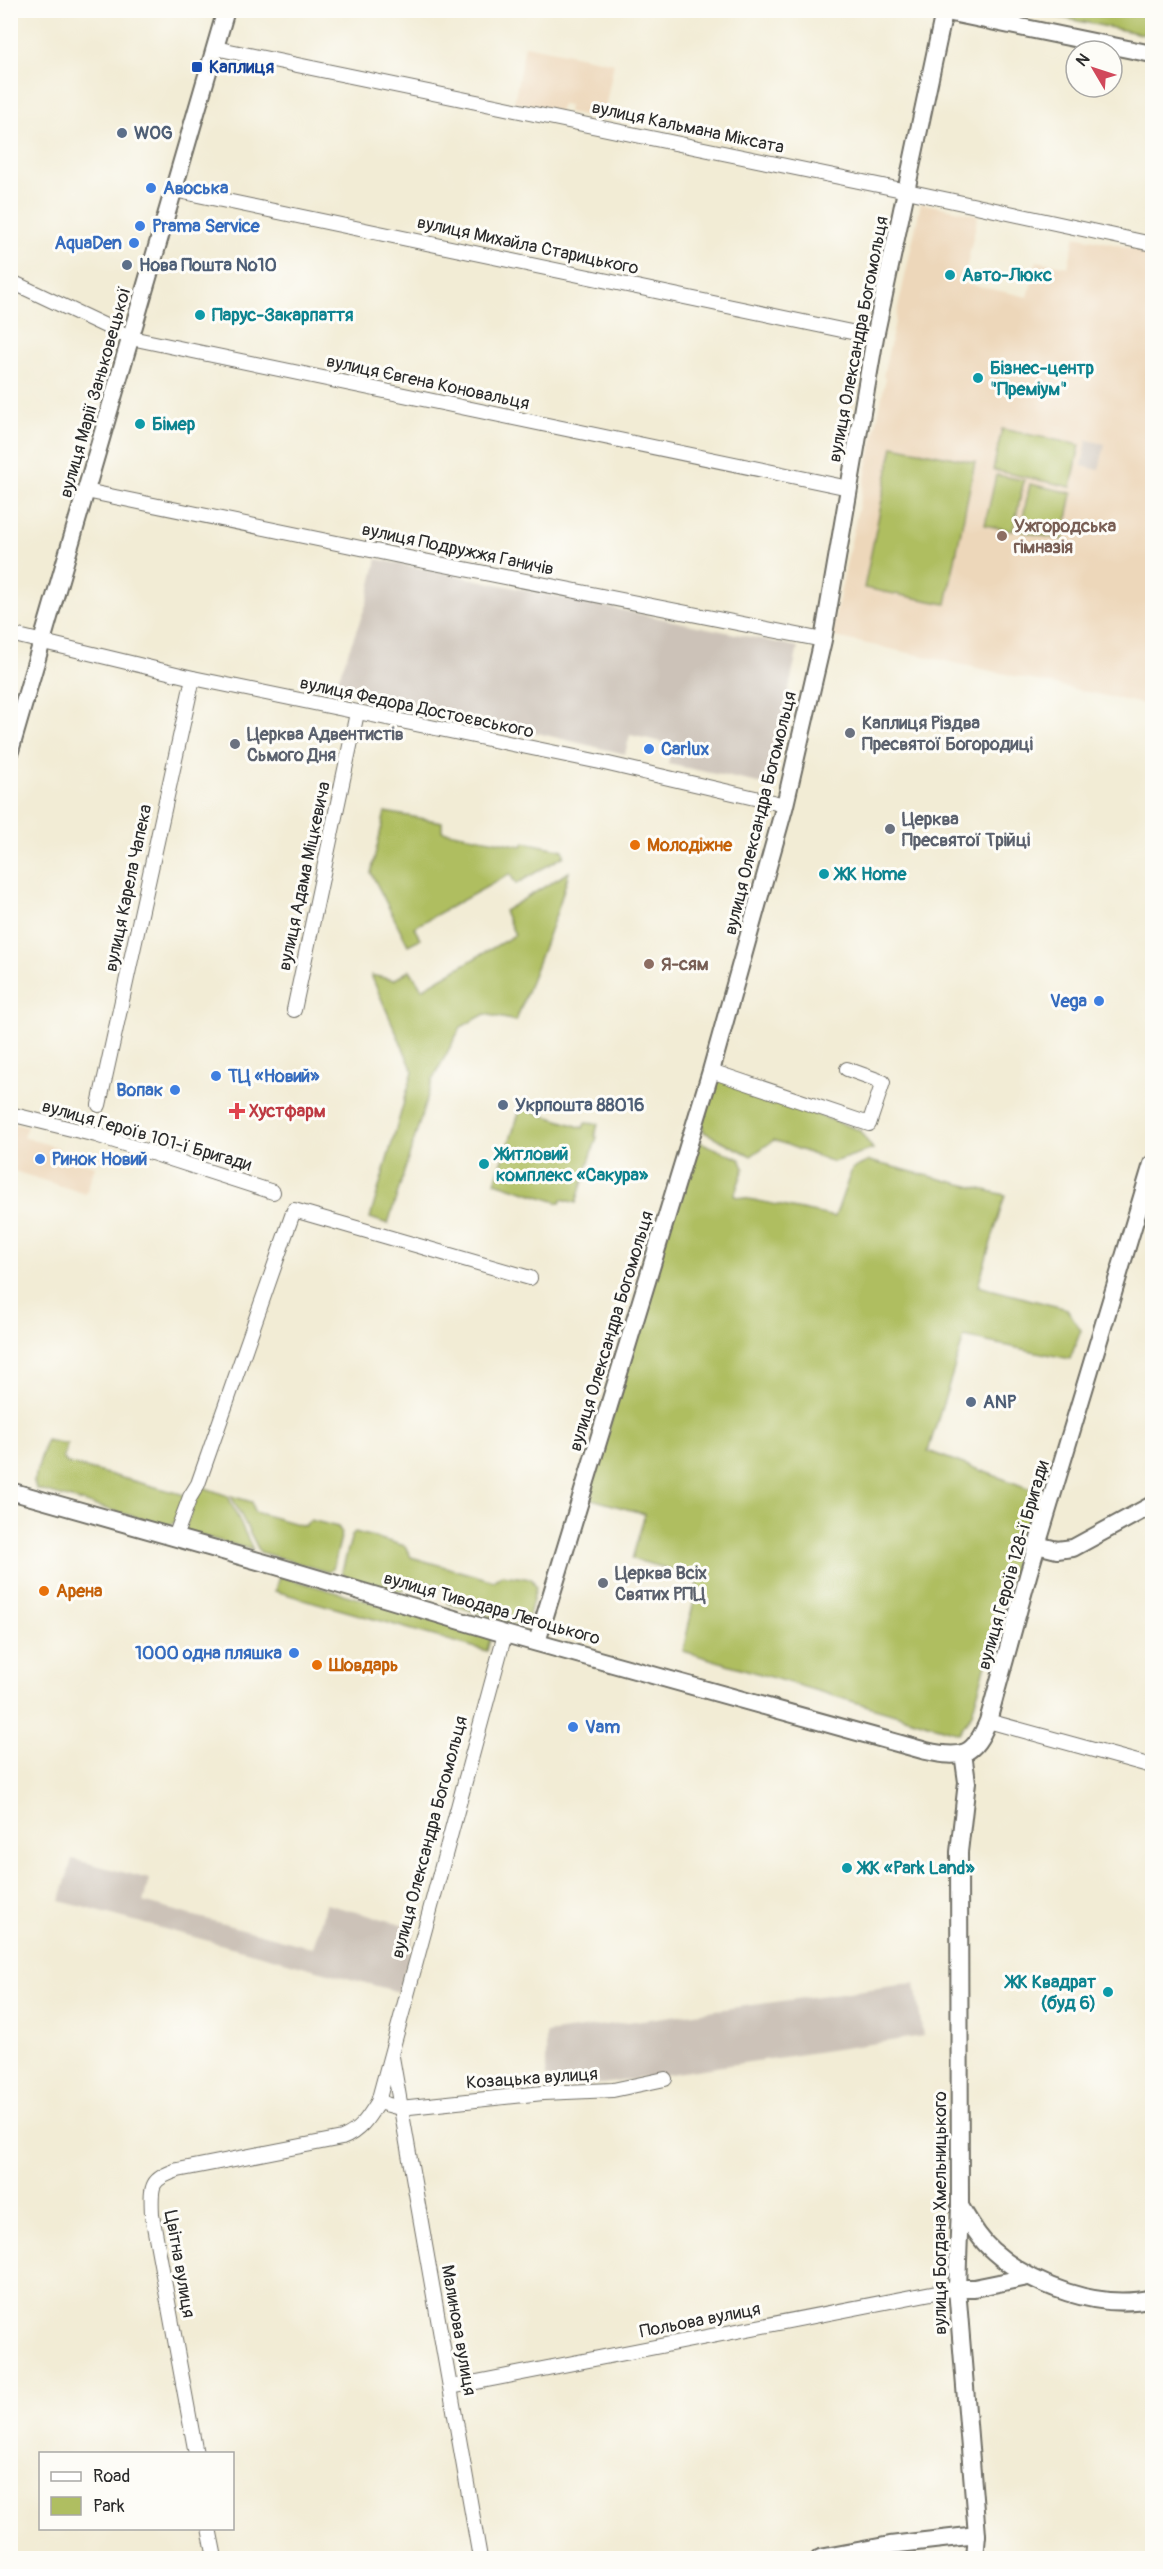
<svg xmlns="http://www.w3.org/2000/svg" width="1163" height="2569" viewBox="0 0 1163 2569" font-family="Pangolin,sans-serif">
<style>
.built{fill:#edd7ba}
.industrial{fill:#ccc2b8}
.green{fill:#afbe61;stroke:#6d7446;stroke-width:1.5}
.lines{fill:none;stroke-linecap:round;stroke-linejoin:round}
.minor-casing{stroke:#716f66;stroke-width:16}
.tertiary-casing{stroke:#716f66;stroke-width:20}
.minor{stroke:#fff;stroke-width:14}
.tertiary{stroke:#fff;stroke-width:16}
.transit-dot{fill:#1a4fb4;stroke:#fdfcf7;stroke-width:2}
.service-dot{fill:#5c6f8a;stroke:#fdfcf7;stroke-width:2}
.shop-dot{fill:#3f7fe0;stroke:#fdfcf7;stroke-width:2}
.culture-dot{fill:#0f9aa8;stroke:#fdfcf7;stroke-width:2}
.education-dot{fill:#8d6e63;stroke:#fdfcf7;stroke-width:2}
.worship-dot{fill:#6b7280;stroke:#fdfcf7;stroke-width:2}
.food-dot{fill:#e8710a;stroke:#fdfcf7;stroke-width:2}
.health-dot{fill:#e0444e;stroke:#fdfcf7;stroke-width:2}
.labels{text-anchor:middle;stroke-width:6;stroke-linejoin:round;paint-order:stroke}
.transit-label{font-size:18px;font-weight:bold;fill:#164399;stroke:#fdfcf7;text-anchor:start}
.street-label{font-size:18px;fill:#2b2b2b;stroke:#fdfcf7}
.service-label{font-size:18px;font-weight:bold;fill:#4e5e75;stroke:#fdfcf7;text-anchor:start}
.shop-label{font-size:18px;font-weight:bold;fill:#366cbe;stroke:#fdfcf7;text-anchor:start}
.culture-label{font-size:18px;font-weight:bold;fill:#0d838f;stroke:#fdfcf7;text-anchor:start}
.education-label{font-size:18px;font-weight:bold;fill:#785e54;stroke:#fdfcf7;text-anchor:start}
.worship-label{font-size:18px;font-weight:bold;fill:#5b616d;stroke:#fdfcf7;text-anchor:start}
.food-label{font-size:18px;font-weight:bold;fill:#c56008;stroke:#fdfcf7;text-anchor:start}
.health-label{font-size:18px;font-weight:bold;fill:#be3a42;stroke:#fdfcf7;text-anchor:start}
</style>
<rect width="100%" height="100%" fill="#fdfcf7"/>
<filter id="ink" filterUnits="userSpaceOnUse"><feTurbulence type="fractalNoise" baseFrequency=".0167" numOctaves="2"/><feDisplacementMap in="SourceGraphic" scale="12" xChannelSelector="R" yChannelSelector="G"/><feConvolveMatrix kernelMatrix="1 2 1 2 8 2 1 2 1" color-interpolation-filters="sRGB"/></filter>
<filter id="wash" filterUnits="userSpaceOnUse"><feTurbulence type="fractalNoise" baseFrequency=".008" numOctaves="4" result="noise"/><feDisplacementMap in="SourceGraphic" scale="24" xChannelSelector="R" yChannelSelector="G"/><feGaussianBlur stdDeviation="1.35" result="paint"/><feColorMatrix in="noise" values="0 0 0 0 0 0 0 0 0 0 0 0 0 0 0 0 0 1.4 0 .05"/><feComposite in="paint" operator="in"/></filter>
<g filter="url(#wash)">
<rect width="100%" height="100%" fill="#f2ecd5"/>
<g class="built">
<path d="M525 45 614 63 603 119 568 112 569 105 562 104 559 111 514 102Z"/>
<path d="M921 203 978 215 963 283 1028 297 1037 261 1068 267 1075 236 1152 252V706L831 636 886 378 883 377Z"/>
<path d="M11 1123 27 1126 23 1137 59 1148 57 1155 95 1166 86 1194 11 1170Z"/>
</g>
<g class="industrial">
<path d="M1087 440 1105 444 1099 470 1082 466Z"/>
<path d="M377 559 798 647 768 785 668 764 672 744 630 735 625 754 336 685 367 602Z"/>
<path d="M72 1859 149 1879 143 1902 313 1948 326 1904 416 1928 399 1992 60 1901Z"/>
<path d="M915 1983 923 2036 576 2088 546 2077V2033Z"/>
</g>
<g class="green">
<path d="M1128 11 1152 16V36L1029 11Z"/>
<path d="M1002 429 1080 445 1071 487 993 470Z"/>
<path d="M893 446 975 462 946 604 864 588Z"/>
<path d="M996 475 1024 480 1013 531 985 525Z"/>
<path d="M1030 484 1072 493 1063 540 1020 531Z"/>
<path d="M385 812 442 822V831L522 846 524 842 563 850 564 856 516 884 510 874 414 927 420 939 408 945 371 873Z"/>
<path d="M569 872 558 909 516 1021 485 1014 461 1027 433 1079 388 1224 370 1218 413 1071 371 975 394 980 410 970 422 989 515 935 504 911Z"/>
<path d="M716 1078 859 1130 873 1149 833 1162 774 1140 751 1156 704 1132 702 1124Z"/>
<path d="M521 1108 583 1128 585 1123 598 1124 595 1136 597 1137 576 1203 562 1199 560 1203 495 1182Z"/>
<path d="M700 1142 740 1159 744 1168 734 1196 835 1217 852 1169 869 1161 1005 1195 978 1286 1067 1309 1081 1330 1070 1359 964 1337 928 1451 1036 1491 972 1713 959 1733 683 1651 699 1577 632 1559 645 1514 588 1498 694 1144Z"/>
<path d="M46 1440 67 1444 63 1458 67 1463 185 1495 174 1523 167 1526 36 1489 34 1481Z"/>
<path d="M203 1487 228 1496 253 1550 187 1532 185 1528 200 1489Z"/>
<path d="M231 1496 252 1502 254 1512 304 1526 311 1520 338 1527 342 1533 333 1569 328 1572 260 1552Z"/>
<path d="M355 1532 405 1546 411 1557 494 1581 502 1575 532 1579 536 1587 527 1624 523 1627 447 1603 450 1590 408 1578 403 1592 344 1576 342 1571 352 1535Z"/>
<path d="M279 1576 491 1636 487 1651 275 1591Z"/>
</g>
</g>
<g filter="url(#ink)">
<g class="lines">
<defs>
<g id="minor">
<path d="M215 48 907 191 1152 244"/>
<path d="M174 190 875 337"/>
<path d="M10 281 131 338 849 488"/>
<path d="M86 491 409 558 823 640"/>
<path d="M10 634 193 678 600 762 785 805"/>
<path d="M294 1010 357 713"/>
<path d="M711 1071 869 1124 883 1082 847 1069"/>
<path d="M99 1105 193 678"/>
<path d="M10 1114 96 1135 273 1192"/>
<path d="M175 1537 190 1497 198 1484 294 1210 530 1278"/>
<path d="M988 1721 1152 1766"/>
<path d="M392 2057 480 2558"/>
<path d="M378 2102 400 2108 543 2093 613 2090 665 2079"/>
<path d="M451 2387 957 2288"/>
<path d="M196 2454 152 2215C151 2187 149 2179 178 2170L342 2138C360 2131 368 2118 378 2102L505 1634"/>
<path d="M209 2528 215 2558"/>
</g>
<g id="tertiary">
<path d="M937 10 1152 54"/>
<path d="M10 751 226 10"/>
<path d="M10 1491 276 1566 505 1634 926 1751C962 1759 974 1756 988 1721L1029 1572 1152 1164"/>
<path d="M1037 1545 1057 1550 1073 1548 1152 1505"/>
<path d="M537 1642 711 1071 785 805 823 640 875 337 944 12"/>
<path d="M963 1753 967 1782 959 1852 960 2206 957 2288 977 2535 975 2558"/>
<path d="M960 2206C970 2222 979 2239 993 2251 1032 2286 1100 2311 1152 2298"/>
<path d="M957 2288H974L1028 2277"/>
<path d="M820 2558 890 2545 977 2535"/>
</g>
</defs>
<use href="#minor" class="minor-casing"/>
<use href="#tertiary" class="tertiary-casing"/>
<use href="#minor" class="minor"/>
<use href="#tertiary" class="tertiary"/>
</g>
</g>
<rect class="transit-dot" x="191" y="61" width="12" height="12" rx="3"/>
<g class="service-dot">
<circle cx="122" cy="133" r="6"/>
<circle cx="127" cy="265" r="6"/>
<circle cx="503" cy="1105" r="6"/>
<circle cx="971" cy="1402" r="6"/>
</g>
<g class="shop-dot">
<circle cx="151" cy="188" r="6"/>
<circle cx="140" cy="226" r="6"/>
<circle cx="134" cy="243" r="6"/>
<circle cx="649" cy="749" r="6"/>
<circle cx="1099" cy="1001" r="6"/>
<circle cx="216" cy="1076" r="6"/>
<circle cx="175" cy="1090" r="6"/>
<circle cx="40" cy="1159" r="6"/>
<circle cx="294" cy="1653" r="6"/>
<circle cx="573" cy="1727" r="6"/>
</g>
<g class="culture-dot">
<circle cx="950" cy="275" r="6"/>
<circle cx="200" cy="315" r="6"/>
<circle cx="978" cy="378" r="6"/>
<circle cx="140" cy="424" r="6"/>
<circle cx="824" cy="874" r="6"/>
<circle cx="484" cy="1164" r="6"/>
<circle cx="847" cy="1868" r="6"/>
<circle cx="1108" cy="1992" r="6"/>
</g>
<g class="education-dot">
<circle cx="1002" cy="536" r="6"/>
<circle cx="649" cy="964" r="6"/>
</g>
<g class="worship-dot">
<circle cx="850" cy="733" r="6"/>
<circle cx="235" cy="744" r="6"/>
<circle cx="890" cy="829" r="6"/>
<circle cx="603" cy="1583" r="6"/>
</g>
<g class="food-dot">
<circle cx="635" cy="845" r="6"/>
<circle cx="44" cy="1591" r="6"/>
<circle cx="317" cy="1665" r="6"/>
</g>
<path class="health-dot" d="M234 1102h6v6h6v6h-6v6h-6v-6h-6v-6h6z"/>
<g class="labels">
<g class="transit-label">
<text x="209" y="73">Каплиця</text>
</g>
<g class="street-label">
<text transform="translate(688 127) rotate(12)" y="6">вулиця Кальмана Міксата</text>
<text transform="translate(528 245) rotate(12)" y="6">вулиця Михайла Старицького</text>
<text transform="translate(858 339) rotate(-79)" y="6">вулиця Олександра Богомольця</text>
<text transform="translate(428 382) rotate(12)" y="6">вулиця Євгена Коновальця</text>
<text transform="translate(95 392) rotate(-74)" y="6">вулиця Марії Заньковецької</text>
<text transform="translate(458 549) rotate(12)" y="6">вулиця Подружжя Ганичів</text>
<text transform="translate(417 707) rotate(12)" y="6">вулиця Федора Достоєвського</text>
<text transform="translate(760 813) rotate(-76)" y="6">вулиця Олександра Богомольця</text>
<text transform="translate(304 876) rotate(-78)" y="6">вулиця Адама Міцкевича</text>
<text transform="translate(128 888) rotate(-78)" y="6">вулиця Карела Чапека</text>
<text transform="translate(147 1135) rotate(16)" y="6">вулиця Героїв 101-ї Бригади</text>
<text transform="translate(611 1331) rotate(-73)" y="6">вулиця Олександра Богомольця</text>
<text transform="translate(1013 1565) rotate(-74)" y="6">вулиця Героїв 128-ї Бригади</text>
<text transform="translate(492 1608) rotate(16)" y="6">вулиця Тиводара Легоцького</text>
<text transform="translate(429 1837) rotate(-75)" y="6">вулиця Олександра Богомольця</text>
<text transform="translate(532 2078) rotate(-4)" y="6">Козацька вулиця</text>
<text transform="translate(940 2213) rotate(-90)" y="6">вулиця Богдана Хмельницького</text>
<text transform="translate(180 2264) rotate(80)" y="6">Цвітна вулиця</text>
<text transform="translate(700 2320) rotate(-11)" y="6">Польова вулиця</text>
<text transform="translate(459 2330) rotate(80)" y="6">Малинова вулиця</text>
</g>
<g class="service-label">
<text x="134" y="139">WOG</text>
<text x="139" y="271">Нова Пошта №10</text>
<text x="515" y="1111">Укрпошта 88016</text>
<text x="983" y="1408">ANP</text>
</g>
<g class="shop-label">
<text x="163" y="194">Авоська</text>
<text x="152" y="232">Prama Service</text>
<text x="122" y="249" text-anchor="end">AquaDen</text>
<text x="661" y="755">Carlux</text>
<text x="1087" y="1007" text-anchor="end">Vega</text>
<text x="228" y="1082">ТЦ «Новий»</text>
<text x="163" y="1096" text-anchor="end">Вопак</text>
<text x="52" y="1165">Ринок Новий</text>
<text x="282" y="1659" text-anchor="end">1000 одна пляшка</text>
<text x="585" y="1733">Vam</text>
</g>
<g class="culture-label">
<text x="962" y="281">Авто-Люкс</text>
<text x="212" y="321">Парус-Закарпаття</text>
<text x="990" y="374">Бізнес-центр<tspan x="990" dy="21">"Преміум"</tspan></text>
<text x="152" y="430">Бімер</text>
<text x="836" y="880">ЖК Home</text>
<text x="496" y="1160">Житловий<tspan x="496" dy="21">комплекс «Сакура»</tspan></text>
<text x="859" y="1874">ЖК «Park Land»</text>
<text x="1096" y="1988" text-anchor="end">ЖК Квадрат<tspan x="1096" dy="21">(буд 6)</tspan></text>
</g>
<g class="education-label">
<text x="1014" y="532">Ужгородська<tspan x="1014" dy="21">гімназія</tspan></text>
<text x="661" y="970">Я-сям</text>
</g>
<g class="worship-label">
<text x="862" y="729">Каплиця Різдва<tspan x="862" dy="21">Пресвятої Богородиці</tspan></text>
<text x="247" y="740">Церква Адвентистів<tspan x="247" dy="21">Сьмого Дня</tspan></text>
<text x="902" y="825">Церква<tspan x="902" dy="21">Пресвятої Трійці</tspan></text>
<text x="615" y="1579">Церква Всіх<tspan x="615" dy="21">Святих РПЦ</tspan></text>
</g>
<g class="food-label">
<text x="647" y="851">Молодіжне</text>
<text x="56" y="1597">Арена</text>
<text x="329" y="1671">Шовдарь</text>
</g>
<g class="health-label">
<text x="249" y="1117">Хустфарм</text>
</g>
</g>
<rect width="1163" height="2569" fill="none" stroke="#fdfcf7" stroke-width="36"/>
<rect x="39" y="2452" width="195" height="78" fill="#fdfcf7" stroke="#a9a8a5" stroke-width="1.5"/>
<rect x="51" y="2472" width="30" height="9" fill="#ffffff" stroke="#a9a8a5" stroke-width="1.5"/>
<text x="93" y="2482" font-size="18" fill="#2b2b2b">Road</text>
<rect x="51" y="2497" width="30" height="18" fill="#afbe61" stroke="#a9a8a5" stroke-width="1.5"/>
<text x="93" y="2512" font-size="18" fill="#2b2b2b">Park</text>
<g transform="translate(1094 69) rotate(309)"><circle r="28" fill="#fdfcf7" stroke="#a9a8a5" stroke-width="1.5"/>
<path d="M0-4.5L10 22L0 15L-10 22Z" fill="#d1495b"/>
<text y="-9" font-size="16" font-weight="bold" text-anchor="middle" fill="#2b2b2b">N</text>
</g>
</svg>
